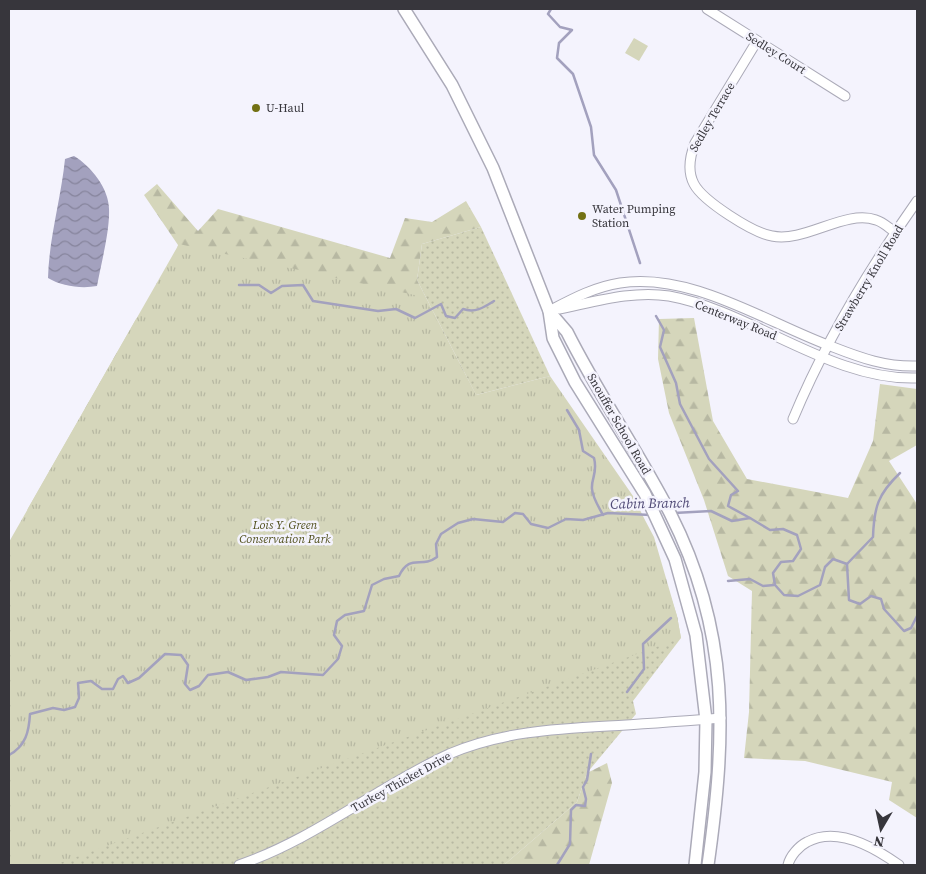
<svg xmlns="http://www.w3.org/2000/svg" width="926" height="874" viewBox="0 0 926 874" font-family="'Source Serif 4',serif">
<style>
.grass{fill:url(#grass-dots)}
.forest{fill:url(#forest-firs)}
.park{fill:url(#park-tufts)}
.garden{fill:#d5d6bb}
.water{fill:url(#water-waves)}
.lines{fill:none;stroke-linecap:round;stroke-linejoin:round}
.stream{stroke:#a3a1be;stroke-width:2.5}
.minor-casing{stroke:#abaab8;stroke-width:11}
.major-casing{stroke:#abaab8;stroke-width:14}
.minor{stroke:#fff;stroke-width:9}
.major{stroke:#fff;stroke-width:11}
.poi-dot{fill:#737114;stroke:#f4f3fd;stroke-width:2}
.labels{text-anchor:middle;stroke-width:5;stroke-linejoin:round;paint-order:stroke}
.street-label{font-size:12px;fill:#37363c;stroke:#f4f3fd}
.poi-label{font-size:12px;fill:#37363c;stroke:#f4f3fd;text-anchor:start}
.park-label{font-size:12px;font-style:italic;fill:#52511e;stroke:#f4f3fd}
.water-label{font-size:14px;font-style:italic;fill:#504a76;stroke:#f4f3fd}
</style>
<defs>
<pattern id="grass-dots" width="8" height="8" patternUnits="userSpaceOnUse" patternTransform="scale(1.25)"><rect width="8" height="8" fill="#d5d6bb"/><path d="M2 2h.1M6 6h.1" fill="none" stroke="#b7b8a2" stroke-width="1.8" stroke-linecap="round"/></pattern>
<pattern id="forest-firs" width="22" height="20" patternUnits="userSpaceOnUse" patternTransform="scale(1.25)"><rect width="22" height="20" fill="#d5d6bb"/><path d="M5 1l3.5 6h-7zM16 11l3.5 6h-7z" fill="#b7b8a2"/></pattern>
<pattern id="park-tufts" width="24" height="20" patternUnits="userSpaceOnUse" patternTransform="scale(1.25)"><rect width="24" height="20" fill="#d5d6bb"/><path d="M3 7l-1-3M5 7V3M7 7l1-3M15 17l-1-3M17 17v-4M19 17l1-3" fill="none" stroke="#b7b8a2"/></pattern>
<pattern id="water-waves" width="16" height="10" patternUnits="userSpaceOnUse" patternTransform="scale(1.25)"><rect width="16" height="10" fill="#a3a1be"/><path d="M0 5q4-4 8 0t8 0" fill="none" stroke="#86849c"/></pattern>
</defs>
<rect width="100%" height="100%" fill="#f4f3fd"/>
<g class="grass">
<path d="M481 227 550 376 476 395 417 280 422 244Z"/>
<path d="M662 570 677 616 681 638 633 701 636 714 587 773 577 802 504 865H9Z"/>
</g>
<g class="forest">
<path d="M157 184 198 231 218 209 390 258 405 218 432 222 466 201 481 227 422 244 417 280 476 395 27 510 136 319 169 282 178 245 144 195Z"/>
<path d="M694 318 713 421 747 479 848 498 873 441 880 384 917 389V445L889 461 917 504V818L889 800 892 782 805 761 744 758 749 712 752 591 728 576 704 500 669 413 658 359 659 319Z"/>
<path d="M607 763 612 783 589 865H504L577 802 587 773Z"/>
</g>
<path class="park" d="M179 244 424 297 476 395 550 376 633 496 646 522 654 537 677 616 681 638 54 865H9V542Z"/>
<path class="garden" d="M634 38 648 46 639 61 625 53Z"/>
<path class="water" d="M74 156C91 166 109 189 109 209 110 231 101 264 97 286 81 289 61 286 48 278 49 238 61 199 65 159Z"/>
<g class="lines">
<g class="stream">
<path d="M551 9 548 14 560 27 572 30 559 43 557 58 573 74 591 127 594 155 616 190 640 263"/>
<path d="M239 285H259L271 293 282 286 303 285 313 301 378 311 396 309 415 318 441 304 446 316 455 318 463 309C475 313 483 308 494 301"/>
<path d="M656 316 664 330 660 347 676 383 680 404 709 459 738 491 731 495 728 506 750 518"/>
<path d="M567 410 579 430 583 451 594 458C598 473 591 478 592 489 593 499 599 507 603 515"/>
<path d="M674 513 711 511 732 521 750 518 770 530 783 529 797 535 801 549 793 561 781 562 773 573 775 585 784 595 798 596 820 585 825 567 833 559 847 564 849 600 860 604 871 596 881 599 884 609 904 631 911 628 917 616"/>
<path d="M847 564 873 537C874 507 878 494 900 473"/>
<path d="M728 581 750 579 763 586 774 585"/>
<path d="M627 692 644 669 643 644 671 618"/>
<path d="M9 755C26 746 29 731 30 714L53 708 64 710 75 707 79 698 78 683 91 681 102 689H113L118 679 123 676 128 683 139 678 165 654 181 655 188 665 185 684 190 690 199 686 208 675 228 672 246 680 268 677 281 672 323 675 338 659 342 646 334 635 337 621 345 615 364 611 372 585 384 579 399 576C410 553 421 569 437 557L436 544 441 534 458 523 473 519 503 522 515 513 523 514 531 524 548 528 566 519 583 520 608 513 651 515"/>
<path d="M557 865 570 844 571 810 576 805 585 806 586 799 583 787 587 780 591 754"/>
</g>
<defs>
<g id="minor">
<path d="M707 9 845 96"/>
<path d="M757 41 695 143C690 156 687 171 694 184 703 201 753 233 772 236 805 243 845 209 876 220 883 222 889 228 895 232"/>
<path d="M559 309C594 302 633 290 669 296 752 311 831 381 917 378"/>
<path d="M549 311C572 299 594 287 620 283 692 272 767 323 833 347 861 358 886 367 917 366"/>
<path d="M793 419C825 342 869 269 917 201"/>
<path d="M239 865C315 839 377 787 449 754 500 732 554 729 608 726 646 724 684 721 721 718"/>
<path d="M788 865C790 856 799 846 807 842 836 826 874 847 899 865"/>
</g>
<g id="major">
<path d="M404 9 452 85 493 168 549 311 553 338 575 382 645 494 675 559 696 635 706 720 705 772 695 865"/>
<path d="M549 311 567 332C598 394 638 451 670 513 731 633 726 737 708 865"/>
</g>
</defs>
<use href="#minor" class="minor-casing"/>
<use href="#major" class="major-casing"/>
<use href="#minor" class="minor"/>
<use href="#major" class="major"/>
</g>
<g class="poi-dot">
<circle cx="256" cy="108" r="5"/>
<circle cx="582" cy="216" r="5"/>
</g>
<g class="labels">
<g class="street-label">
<text transform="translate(776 53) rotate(32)" y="4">Sedley Court</text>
<text transform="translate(712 117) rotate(-60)" y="4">Sedley Terrace</text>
<text transform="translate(869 278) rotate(-59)" y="4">Strawberry Knoll Road</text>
<text transform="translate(736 320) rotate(22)" y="4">Centerway Road</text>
<text transform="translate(619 424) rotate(60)" y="4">Snouffer School Road</text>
<text transform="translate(401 782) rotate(-29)" y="4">Turkey Thicket Drive</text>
</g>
<g class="poi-label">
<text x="266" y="112">U-Haul</text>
<text x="592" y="213">Water Pumping<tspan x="592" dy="14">Station</tspan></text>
</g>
<g class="park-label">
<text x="285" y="529">Lois Y. Green<tspan x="285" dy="14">Conservation Park</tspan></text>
</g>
<g class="water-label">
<text transform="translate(650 503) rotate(-1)" y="5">Cabin Branch</text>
</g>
</g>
<rect width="926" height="874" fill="none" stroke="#37363c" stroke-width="20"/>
<g transform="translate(881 829) rotate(189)" stroke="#f4f3fd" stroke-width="4" paint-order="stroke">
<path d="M0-4L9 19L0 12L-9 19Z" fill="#37363c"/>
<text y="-8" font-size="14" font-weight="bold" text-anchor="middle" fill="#37363c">N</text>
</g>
</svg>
